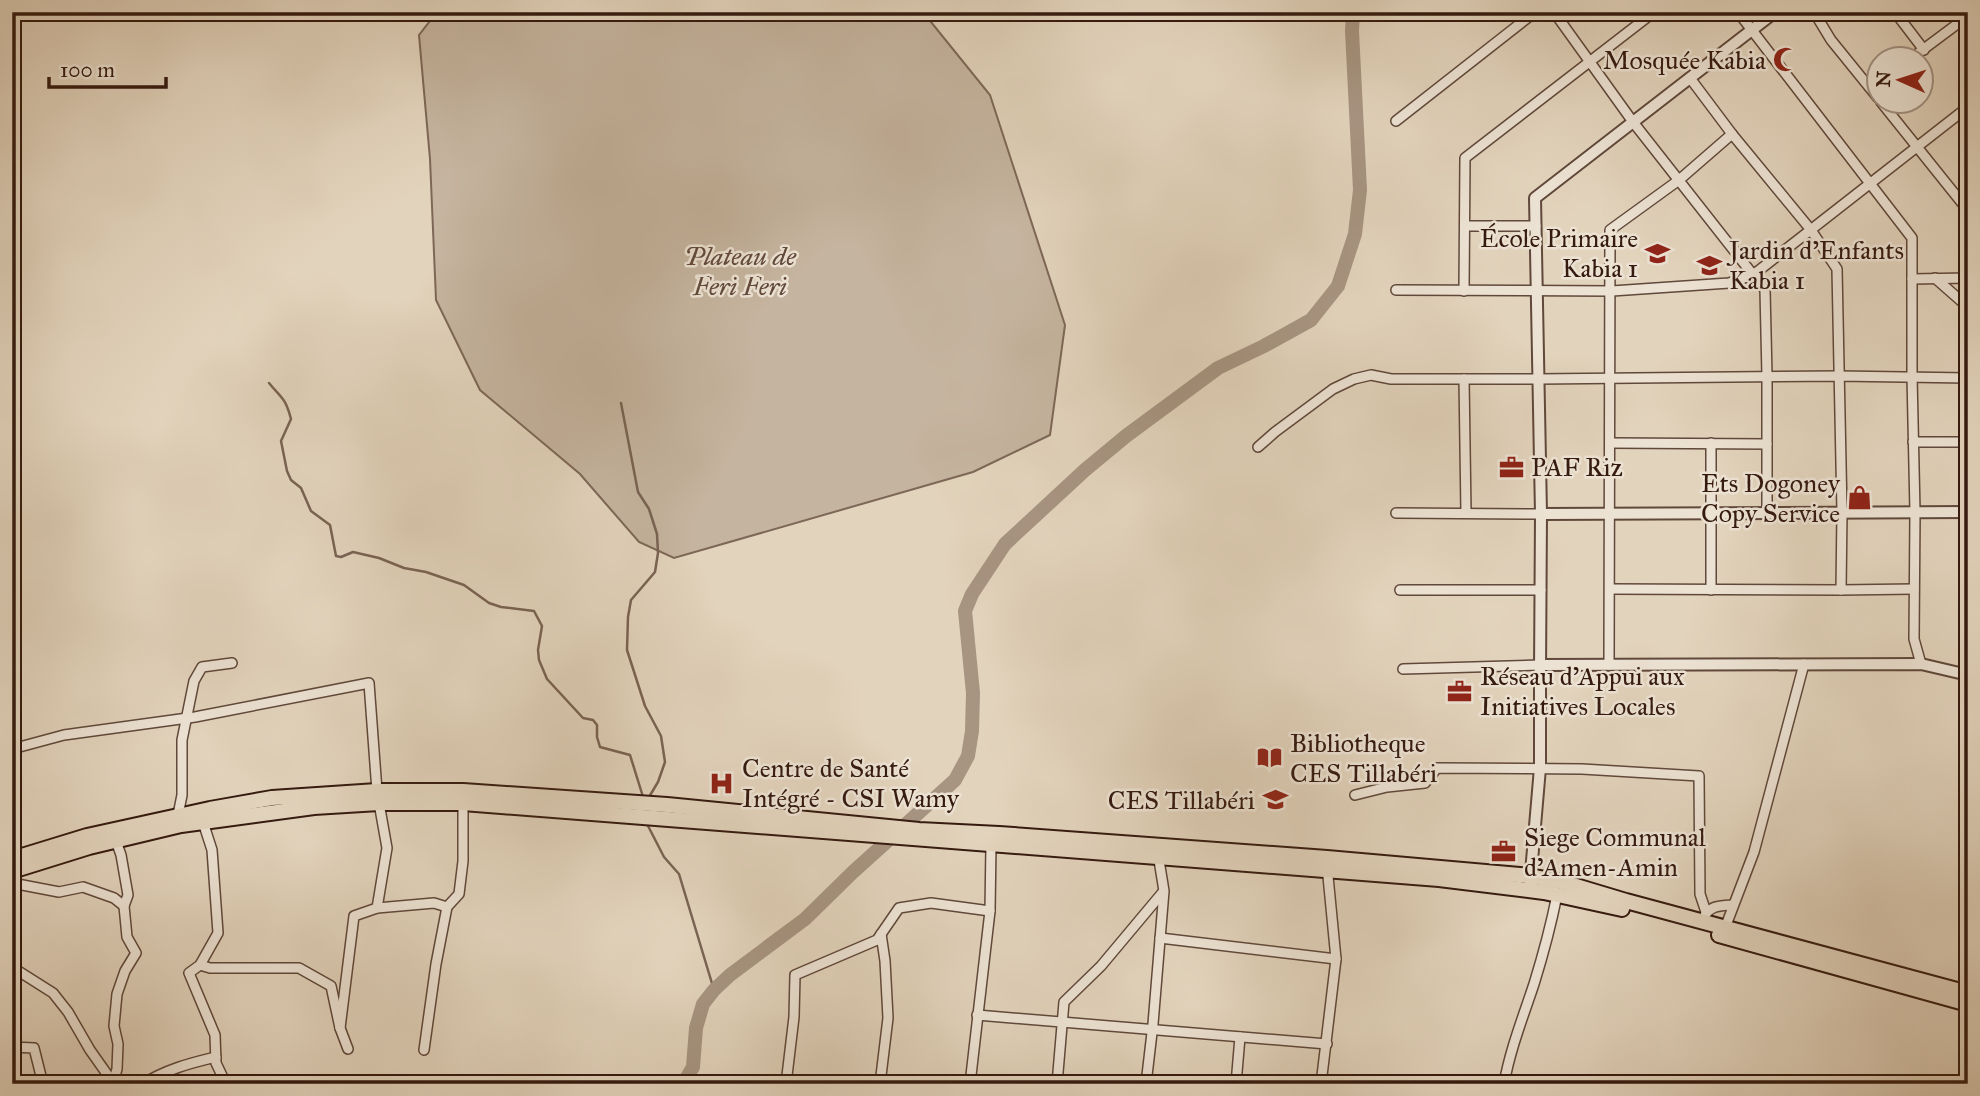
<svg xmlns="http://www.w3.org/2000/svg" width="1980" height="1096" viewBox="0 0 1980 1096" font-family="'IM FELL Great Primer',serif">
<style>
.green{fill:#c5b49f;stroke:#7d6757;stroke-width:2}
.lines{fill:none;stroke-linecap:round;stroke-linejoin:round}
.stream{stroke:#796353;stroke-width:2.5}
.river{stroke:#a79481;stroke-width:14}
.minor-casing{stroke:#60483a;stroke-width:12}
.tertiary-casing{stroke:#60483a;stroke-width:14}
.primary-casing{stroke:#351a0f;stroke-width:18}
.minor{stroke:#ece2d3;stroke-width:9}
.tertiary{stroke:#ece2d3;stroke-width:10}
.primary{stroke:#e2d3bc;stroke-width:14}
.labels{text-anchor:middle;stroke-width:5;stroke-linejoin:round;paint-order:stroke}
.poi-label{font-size:26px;fill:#351a0f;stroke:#ece2d3;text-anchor:start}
.park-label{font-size:26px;font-style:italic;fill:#60483a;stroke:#ece2d3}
</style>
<rect width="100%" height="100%" fill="#e2d3bc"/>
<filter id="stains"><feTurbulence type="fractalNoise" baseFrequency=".00286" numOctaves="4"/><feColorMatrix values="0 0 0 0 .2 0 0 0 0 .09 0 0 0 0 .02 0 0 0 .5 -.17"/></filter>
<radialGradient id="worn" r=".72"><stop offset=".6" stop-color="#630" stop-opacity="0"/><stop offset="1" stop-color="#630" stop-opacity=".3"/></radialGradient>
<path class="green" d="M437 12H923L990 95 1065 325 1050 435 973 472 674 558 639 542 580 474 480 390 436 300 430 159 419 35Z"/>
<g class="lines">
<g class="stream">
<path d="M269 383C282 399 285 397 291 419L281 441 287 471 291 480 301 488 311 511 330 525 336 556 341 557 353 552 379 558 404 568 426 572 464 585 489 603 501 607 534 611 542 626 538 650 539 660 547 679 583 718 593 720 597 725V737L600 747 630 755 644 800"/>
<path d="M621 403 638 492 649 509 657 534 658 553 655 572 631 600 628 617 627 650 645 706 661 736 665 762 658 782 649 797"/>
<path d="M646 822 664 857 679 874 714 990"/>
</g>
<path class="river" d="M683 1084 693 1067 696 1028 703 1004 714 990 730 975 805 919 853 872 955 780 968 756 972 731 973 693 965 611 972 594 1005 544 1085 470 1126 436 1218 368 1264 346 1311 320 1338 286 1355 234 1360 190 1352 31 1353 12"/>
<defs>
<g id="minor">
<path d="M1554 12 1633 122 1765 290 1767 376V513"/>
<path d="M1738 12 1912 238V376L1915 512 1914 639 1921 664"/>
<path d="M1814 12 1831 40 1878 98"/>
<path d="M1895 12 1924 50"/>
<path d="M1909 60 1968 16"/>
<path d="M1690 78 1732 134 1811 230 1837 269 1842 512 1841 590"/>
<path d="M1881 102 1962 203 1968 199"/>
<path d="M1396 121 1535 12"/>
<path d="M1465 226H1536"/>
<path d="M1935 278 1968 307"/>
<path d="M1912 279 1968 278"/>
<path d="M1396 290 1612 291 1729 283 1753 275 1968 107"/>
<path d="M1464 291 1465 158 1654 12"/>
<path d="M1464 379 1466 513"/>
<path d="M1913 442H1968"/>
<path d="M1611 443 1767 444"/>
<path d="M1258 447 1275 432 1333 389 1354 379 1371 375 1391 379H1539L1839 376 1968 378"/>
<path d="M1396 513 1541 514"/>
<path d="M1610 589 1841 590 1914 589"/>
<path d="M1400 590H1541"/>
<path d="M1711 590V443"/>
<path d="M1609 665 1610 230 1679 180 1732 134"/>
<path d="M1403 669 1540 665"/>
<path d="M12 749 64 735 195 717 369 683 377 791"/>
<path d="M1355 795 1387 787 1425 783 1437 768 1582 769 1699 776 1700 894 1706 912"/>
<path d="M178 815 182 795V740L194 681 202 667 232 663"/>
<path d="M202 819 212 850 218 933 200 965 189 973 215 1035 216 1063 226 1084"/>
<path d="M12 883 59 892 83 887 114 898 124 906"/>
<path d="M377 908 434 903 447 907"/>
<path d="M1704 917C1710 905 1721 906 1732 905"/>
<path d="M1725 928 1754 852 1804 664"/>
<path d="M1160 938 1336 959"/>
<path d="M200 965 210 968H299L331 986 340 1028 348 1049"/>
<path d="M12 967 53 993 68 1012 90 1050 114 1084"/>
<path d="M977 1015 1327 1044"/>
<path d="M340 1028 354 916 377 908 387 848 379 803"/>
<path d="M12 1047 34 1048 43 1084"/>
<path d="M424 1050 436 964 447 907 459 894 463 861V800"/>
<path d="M113 1083 117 1069 118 1044 114 1026 117 994 125 971 136 953 127 937 124 906 128 895 121 855 116 841"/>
<path d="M143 1084C165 1070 190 1063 216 1057"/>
<path d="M786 1084 794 1017 795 975 877 940 899 908 931 903 990 911"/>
<path d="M880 1084 888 1018 885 961 881 934"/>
<path d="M970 1084 990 911 991 845"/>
<path d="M1057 1084 1064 1002 1101 966 1163 892"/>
<path d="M1146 1084 1153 1024 1164 891 1158 854"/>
<path d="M1236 1084 1240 1037"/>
<path d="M1321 1084 1336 959 1327 866"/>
<path d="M1504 1084C1510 1050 1523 1017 1534 984 1543 955 1551 925 1557 895"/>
</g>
<g id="tertiary">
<path d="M1541 514 1968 512"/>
<path d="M1540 665 1921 664 1968 675"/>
<path d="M1530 884 1540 768V672L1541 514 1535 198 1775 12"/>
</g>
<g id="primary">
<path d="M12 859 87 836 210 809 272 798 377 791H463L667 805 919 830 999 834 1327 858 1530 876 1566 883 1626 901 1968 993"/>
<path d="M12 871 89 847 181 825 314 807 379 803H463L1439 879 1544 892 1622 909"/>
<path d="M1719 935 1968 1004"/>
</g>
</defs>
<use href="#minor" class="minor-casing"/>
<use href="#tertiary" class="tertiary-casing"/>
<use href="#primary" class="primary-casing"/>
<use href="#minor" class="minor"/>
<use href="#tertiary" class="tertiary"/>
<use href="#primary" class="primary"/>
</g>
<defs>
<symbol id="mosque-bare" viewBox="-9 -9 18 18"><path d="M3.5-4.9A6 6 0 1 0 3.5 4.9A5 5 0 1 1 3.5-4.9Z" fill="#8f2418" stroke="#ece2d3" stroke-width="2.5" paint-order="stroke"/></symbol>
<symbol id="school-bare" viewBox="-9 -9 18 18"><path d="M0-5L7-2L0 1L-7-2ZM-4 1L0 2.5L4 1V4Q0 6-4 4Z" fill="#8f2418" stroke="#ece2d3" stroke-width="2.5" paint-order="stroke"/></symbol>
<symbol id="office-bare" viewBox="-9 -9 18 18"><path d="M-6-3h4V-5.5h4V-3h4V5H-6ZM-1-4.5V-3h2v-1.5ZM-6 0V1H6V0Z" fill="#8f2418" stroke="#ece2d3" stroke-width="2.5" paint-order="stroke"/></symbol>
<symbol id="shop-bare" viewBox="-9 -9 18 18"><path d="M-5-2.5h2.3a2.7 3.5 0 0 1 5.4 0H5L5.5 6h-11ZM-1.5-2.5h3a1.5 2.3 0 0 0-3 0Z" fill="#8f2418" stroke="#ece2d3" stroke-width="2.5" paint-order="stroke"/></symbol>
<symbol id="library-bare" viewBox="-9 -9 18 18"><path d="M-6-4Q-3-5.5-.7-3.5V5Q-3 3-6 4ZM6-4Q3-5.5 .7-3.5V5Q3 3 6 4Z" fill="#8f2418" stroke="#ece2d3" stroke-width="2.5" paint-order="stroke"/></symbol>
<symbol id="hospital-bare" viewBox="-9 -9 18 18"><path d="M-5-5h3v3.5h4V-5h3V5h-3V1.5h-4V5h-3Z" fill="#8f2418" stroke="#ece2d3" stroke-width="2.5" paint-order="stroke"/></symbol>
</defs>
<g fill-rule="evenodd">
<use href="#mosque-bare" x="1768" y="42" width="35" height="35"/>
<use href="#school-bare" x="1640" y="236" width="35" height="35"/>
<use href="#school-bare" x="1692" y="248" width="35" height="35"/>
<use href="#office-bare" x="1494" y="450" width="35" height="35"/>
<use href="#shop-bare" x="1842" y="480" width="35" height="35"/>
<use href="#office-bare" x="1442" y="674" width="35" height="35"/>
<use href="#library-bare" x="1252" y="740" width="35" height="35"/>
<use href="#hospital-bare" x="704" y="766" width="35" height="35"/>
<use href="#school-bare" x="1258" y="782" width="35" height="35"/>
<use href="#office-bare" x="1486" y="834" width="35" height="35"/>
</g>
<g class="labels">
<g class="poi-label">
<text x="1766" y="69" text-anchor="end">Mosquée Kabia</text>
<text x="1638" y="247" text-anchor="end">École Primaire<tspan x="1638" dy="30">Kabia 1</tspan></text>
<text x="1729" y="259">Jardin d'Enfants<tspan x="1729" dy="30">Kabia 1</tspan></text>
<text x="1531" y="476">PAF Riz</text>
<text x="1840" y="492" text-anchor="end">Ets Dogoney<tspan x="1840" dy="30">Copy Service</tspan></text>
<text x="1480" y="685">Réseau d'Appui aux<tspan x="1480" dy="30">Initiatives Locales</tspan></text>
<text x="1290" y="752">Bibliotheque<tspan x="1290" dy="30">CES Tillabéri</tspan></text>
<text x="742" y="777">Centre de Santé<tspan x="742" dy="30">Intégré - CSI Wamy</tspan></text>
<text x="1255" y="809" text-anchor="end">CES Tillabéri</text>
<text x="1524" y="846">Siege Communal<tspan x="1524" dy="30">d'Amen-Amin</tspan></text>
</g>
<g class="park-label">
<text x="740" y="265">Plateau de<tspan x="740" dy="30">Feri Feri</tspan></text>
</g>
</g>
<rect width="1980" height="1096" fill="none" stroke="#e2d3bc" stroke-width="42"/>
<rect x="14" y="14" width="1952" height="1068" fill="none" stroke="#351a0f" stroke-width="3.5"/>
<rect x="21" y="21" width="1938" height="1054" fill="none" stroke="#351a0f" stroke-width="2"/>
<g transform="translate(1900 80) rotate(273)"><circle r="33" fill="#ece2d3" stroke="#a39285" stroke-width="2"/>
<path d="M0-5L12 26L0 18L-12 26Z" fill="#8f2418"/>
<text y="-10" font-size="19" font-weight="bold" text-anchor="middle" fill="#351a0f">N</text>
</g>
<path d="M49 77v10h117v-10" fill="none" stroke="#351a0f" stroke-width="3.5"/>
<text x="60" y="77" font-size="21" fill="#351a0f" stroke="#ece2d3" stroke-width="5" paint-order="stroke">100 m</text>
<rect width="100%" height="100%" filter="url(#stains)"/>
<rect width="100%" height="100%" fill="url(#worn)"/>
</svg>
